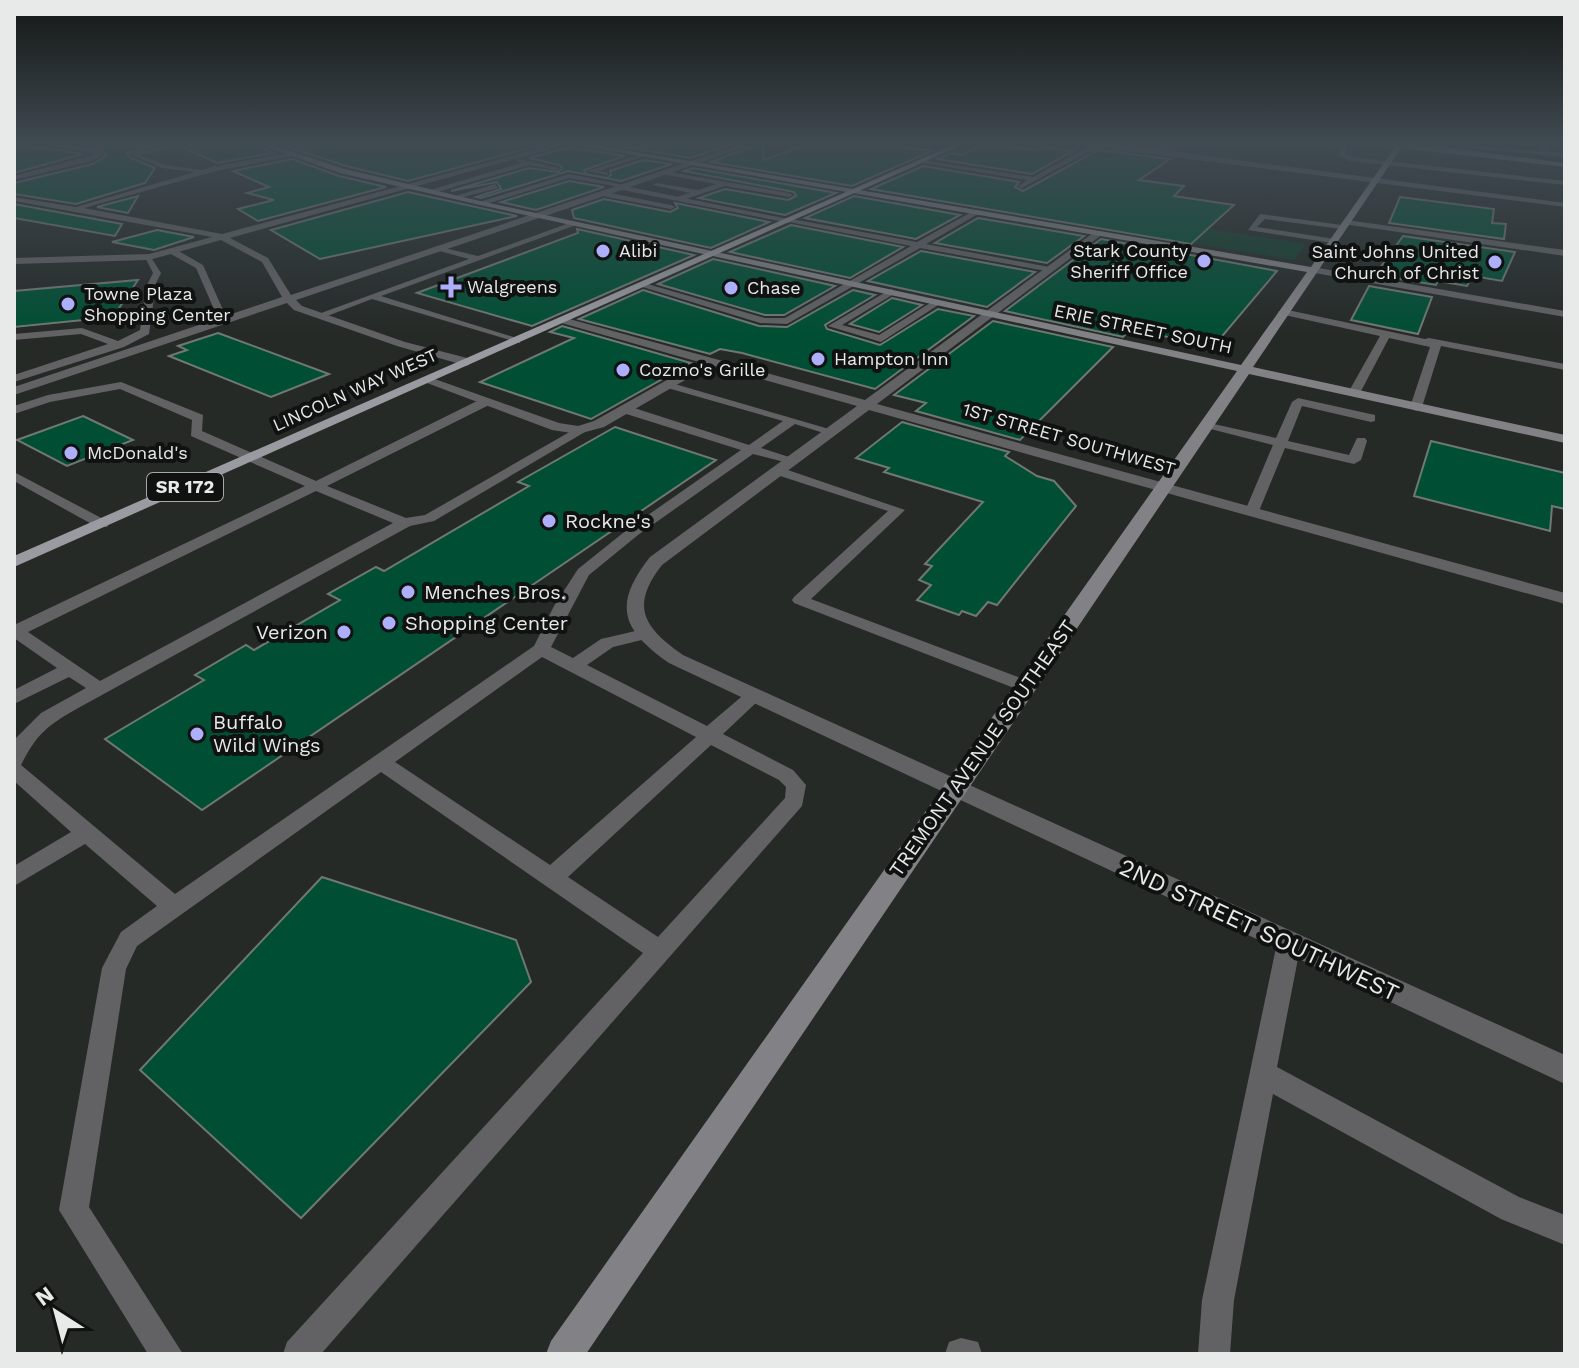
<svg xmlns="http://www.w3.org/2000/svg" width="1579" height="1368" viewBox="0 0 1579 1368" font-family="'Work Sans',sans-serif">
<style>
.green{fill:#123d2b}
.building{fill:#004f34;stroke:#717874;stroke-width:2}
.lines{fill:none;stroke-linecap:round;stroke-linejoin:round}
.lane{fill:#626265;fill-rule:evenodd}
.street{fill:#626265;fill-rule:evenodd}
.secondary{fill:#828286;fill-rule:evenodd}
.primary{fill:#9a9ba0;fill-rule:evenodd}
.poi-dot{fill:#adaffb;stroke:#101211;stroke-width:3}
.labels{text-anchor:middle;stroke-width:8;stroke-linejoin:round;paint-order:stroke}
.far-poi-label{font-size:18px;fill:#e7eae8;stroke:#101211;text-anchor:start}
.far-street-label{font-size:18px;fill:#e7eae8;stroke:#101211}
.shield{fill:#101211;stroke:#a6a9a8;stroke-width:2}
.shield-label{font-size:18px;font-weight:bold;fill:#e7eae8}
.poi-label{font-size:20px;fill:#e7eae8;stroke:#101211;text-anchor:start}
.street-label{font-size:20px;fill:#e7eae8;stroke:#101211}
.near-street-label{font-size:24px;fill:#e7eae8;stroke:#101211}
</style>
<rect width="100%" height="100%" fill="#252a27"/>
<path class="green" d="M910 182 1306 244 1294 260 886 193Z"/>
<g class="building">
<path d="M66 142H168L127 153 129 157 155 168 145 183 76 204 14 194V183L93 164 107 155 94 145Z"/>
<path d="M200 142H249L273 153 217 163 185 148Z"/>
<path d="M273 142H551L408 181 346 166Z"/>
<path d="M596 142H738L690 158Z"/>
<path d="M814 142H863L932 151 852 186 711 162 762 143 764 160Z"/>
<path d="M986 144 1036 150 1042 147 1073 151 1032 174 937 159 951 153 961 155Z"/>
<path d="M14 145 59 150 83 154 14 173Z"/>
<path d="M570 147 625 156 584 170 586 174 607 178 611 175 610 171 643 160 672 164 621 181 568 171 481 198 476 197 501 189 497 182 451 191 529 168 558 172 562 169 560 165 529 158Z"/>
<path d="M1098 150 1170 159 1139 180 1184 186 1174 196 1234 205 1191 244 871 189 923 166 1019 182 1015 187 1023 191Z"/>
<path d="M292 159 339 176 386 187 258 221 238 209 274 200 247 193 269 187 233 171Z"/>
<path d="M693 168 836 193 785 215 699 198 725 189 788 200 796 196 794 192 684 171Z"/>
<path d="M569 181 604 187 536 210 501 202Z"/>
<path d="M408 192 517 216 320 259 271 230Z"/>
<path d="M138 196 128 213 97 207Z"/>
<path d="M854 196 960 215 916 239 805 218Z"/>
<path d="M1400 197 1494 209 1492 223 1506 224 1504 239 1389 223Z"/>
<path d="M604 199 670 212 678 208 675 203 769 222 711 248 574 218 572 210Z"/>
<path d="M14 204 122 224 115 236 14 218Z"/>
<path d="M978 218 1084 236 1047 263 935 243Z"/>
<path d="M791 225 903 247 850 278 730 252Z"/>
<path d="M577 229 694 255 532 326 417 293 578 233Z"/>
<path d="M157 230 194 237 154 250 112 242Z"/>
<path d="M1403 236 1515 252 1502 281 1473 276 1467 286 1438 281 1436 285 1375 275Z"/>
<path d="M1101 239 1180 253 1277 271 1213 347 1131 329 1123 337 1005 311Z"/>
<path d="M921 251 1035 272 987 307 868 281Z"/>
<path d="M713 259 835 286 784 315H765L658 284Z"/>
<path d="M138 280 113 317 14 327V291Z"/>
<path d="M1369 286 1432 297 1418 334 1351 320Z"/>
<path d="M643 290 759 326 787 327 853 290 875 295 825 325 827 329 880 345 938 309 974 316 875 389 742 353 720 349 710 354 579 319Z"/>
<path d="M892 298 922 305 879 332 850 324Z"/>
<path d="M993 321 1113 347 1020 440 916 411 926 403 894 395Z"/>
<path d="M562 326 691 363 591 419 480 382 574 338 550 332Z"/>
<path d="M218 333 329 374 271 397 169 356 187 350 178 346Z"/>
<path d="M83 416 133 440 67 466 17 440Z"/>
<path d="M902 422 1009 452 1005 456 1037 476 1054 481 1076 506 997 605 988 602 976 616 962 611 959 615 917 600 931 585 919 580 932 566 925 564 983 502 884 472 889 468 856 458Z"/>
<path d="M615 427 716 460 202 810 105 739 204 680 195 675 246 645 254 650 340 600 328 594 376 567 384 571 529 486 518 482Z"/>
<path d="M1431 441 1565 473V509L1552 506 1550 531 1414 496Z"/>
<path d="M322 877 516 940 531 982 301 1218 140 1070Z"/>
</g>
<g class="lines">
<g class="lane">
<path d="M33 142 93 148 104 154 92 161 14 180V176L96 154Z"/>
<path d="M183 142H197L140 155 165 165 202 170 204 173 162 168 130 154Z"/>
<path d="M1173 142H1181L1167 150 1144 146H1166Z"/>
<path d="M1310 142 1347 147 1345 153 1352 157 1565 181V185L1350 161 1339 155 1341 149Z"/>
<path d="M1410 142 1541 151V142H1547V151L1565 153V157Z"/>
<path d="M639 155 644 156 599 171 608 173V175L587 171Z"/>
<path d="M519 159 559 168 556 170 529 165 434 193 427 191 521 163 516 161Z"/>
<path d="M664 171 789 193 793 195 789 197 725 186 680 201 677 197 690 193 653 185 657 183 698 190 716 184 662 174Z"/>
<path d="M569 174 629 186 625 188 569 178 483 205 476 203Z"/>
<path d="M495 184 498 188 456 199 452 197Z"/>
<path d="M605 192 671 205 675 207 671 209 602 196Z"/>
<path d="M975 210 978 214 926 244 1049 267 1052 272 920 248 787 324 760 323 636 285 644 283 765 318H785L911 246 789 222 786 218 917 242Z"/>
<path d="M1260 214 1342 225 1346 227 1342 229 1265 219 1257 227 1335 239 1332 243 1248 230Z"/>
<path d="M1346 220 1565 250V256L1343 224Z"/>
<path d="M572 222 579 224 381 296 520 339V343L372 299 322 318 313 316 469 259 436 250V246L478 256Z"/>
<path d="M169 249H175L203 265 224 312 233 317V321L217 316 196 268 169 253Z"/>
<path d="M149 254 161 273 156 283 149 334 124 347 14 382V375L108 344 81 334 14 340V334L82 328 118 341 140 330 147 285 153 273 145 257Z"/>
<path d="M891 289 896 292 894 294 842 325 879 335 935 300 943 302 881 342 828 326Z"/>
<path d="M1283 309 1425 339 1429 338 1565 364V370L1441 346 1422 407 1416 411 1410 407 1430 347 1389 338 1360 393 1350 395 1348 393 1380 336 1280 314 1278 312Z"/>
<path d="M121 382 203 415 202 431 316 481 481 399H489V405L327 486 406 518 425 515 580 426 590 429 434 521 410 526 80 707C48 725 38 732 21 765L175 894 534 646 554 606 578 569 628 529 741 450 620 412V406H628L749 445 783 421 664 387V383L668 382 836 431 830 435 795 424 761 448 792 458V464L753 454 638 535 589 575 551 647 573 658 601 639 644 629 650 630 652 634 650 638 613 647 587 665 707 726 747 692H759L762 696 759 700 723 734 793 770 806 785 802 806 321 1354H283L287 1342 643 953 381 772 137 946 126 969 89 1207 183 1354H148L59 1210 102 968 121 932 157 906 85 844 14 886V866L71 832 14 781V740L41 713 86 688 69 677 14 704V690L57 668 14 638V625L305 486 191 436 192 420 120 389 50 402 14 414V406L48 395ZM316 491 393 523 100 681 28 632ZM542 657 696 737 550 865 395 762ZM711 745 779 780 786 787 785 798 658 937 568 877Z"/>
<path d="M1298 398 1375 415V421L1371 422 1302 406 1288 441 1349 455 1357 438H1365L1367 441 1361 460 1354 464 1285 448 1259 511 1257 514H1247L1245 511 1273 445 1199 426 1205 422 1276 438 1292 402Z"/>
<path d="M776 466 905 510 811 599 1031 682 1034 686 1031 690H1019L794 603 792 600 794 597 888 511 771 473 769 470Z"/>
<path d="M14 472 107 521 109 524 107 527H97L14 481Z"/>
<path d="M1289 933 1297 936 1301 943 1277 1067 1519 1197 1565 1215V1245L1501 1219 1273 1094 1234 1300 1230 1354H1198L1202 1300 1277 943 1281 936Z"/>
<path d="M961 1338 978 1342 982 1354H945L949 1342Z"/>
</g>
<g class="street">
<path d="M564 142H576L230 238 268 258 291 295 748 142H759L630 187 793 220 789 223 622 190 296 300 302 306 405 342 471 359 473 362 467 366 397 346 294 310 287 303 14 395V387L282 297 262 262 221 240 149 260 14 264V258L149 254 212 237 14 201V197L76 207 212 167 293 152V156L216 171 84 208 222 234Z"/>
<path d="M1072 142H1102L1565 203V207L1097 147 1022 188 1018 186 1027 180 917 162 921 160 1033 177 1089 146Z"/>
<path d="M1096 231 1104 233 877 404 1565 593V604L869 410 662 565C630 606 643 627 683 655L1565 1055V1084L669 663C622 630 612 605 650 557L857 406 711 365 604 427 578 434 552 430 419 380 429 377 559 423 578 426 594 421 699 362 558 322V318L562 317 865 400Z"/>
<path d="M1313 267 1565 311V317L1309 272Z"/>
</g>
<path class="secondary" d="M252 142H263L345 169 480 201 1241 365 1307 272 560 142H577L1311 267 1395 147 1364 142H1405L1565 163V167L1401 148 1253 367 1565 435V443L1249 374 586 1354H546L551 1341 1237 371 480 205 340 173Z"/>
<path class="primary" d="M960 142H969L14 567V556Z"/>
</g>
<linearGradient id="sky" x2="0" y2="1"><stop stop-color="#141715"/><stop offset="0.43" stop-color="#404a52"/><stop offset="1" stop-color="#404a52" stop-opacity="0"/></linearGradient>
<rect width="1579" height="334" fill="url(#sky)"/>
<g class="poi-dot">
<circle cx="603" cy="251" r="8"/>
<circle cx="1204" cy="261" r="8"/>
<circle cx="1495" cy="262" r="8"/>
<path d="M447 275h8v8h8v8h-8v8h-8v-8h-8v-8h8z"/>
<circle cx="731" cy="288" r="8"/>
<circle cx="68" cy="304" r="8"/>
<circle cx="818" cy="359" r="8"/>
<circle cx="623" cy="370" r="8"/>
<circle cx="71" cy="453" r="8"/>
<circle cx="549" cy="521" r="8"/>
<circle cx="408" cy="592" r="8"/>
<circle cx="389" cy="623" r="8"/>
<circle cx="344" cy="632" r="8"/>
<circle cx="197" cy="734" r="8"/>
</g>
<g class="labels">
<g class="far-poi-label">
<text x="619" y="257">Alibi</text>
<text x="1188" y="257" text-anchor="end">Stark County<tspan x="1188" dy="21">Sheriff Office</tspan></text>
<text x="1479" y="258" text-anchor="end">Saint Johns United<tspan x="1479" dy="21">Church of Christ</tspan></text>
<text x="467" y="293">Walgreens</text>
<text x="747" y="294">Chase</text>
<text x="84" y="300">Towne Plaza<tspan x="84" dy="21">Shopping Center</tspan></text>
<text x="834" y="365">Hampton Inn</text>
<text x="639" y="376">Cozmo's Grille</text>
<text x="87" y="459">McDonald's</text>
</g>
<g class="far-street-label">
<text transform="translate(1143 329) rotate(12)" y="6">ERIE STREET SOUTH</text>
<text transform="translate(355 390) rotate(-24)" y="6">LINCOLN WAY WEST</text>
<text transform="translate(1069 439) rotate(16)" y="6">1ST STREET SOUTHWEST</text>
</g>
<rect class="shield" x="147" y="473" width="76" height="28" rx="6"/>
<g class="shield-label">
<text x="185" y="493">SR 172</text>
</g>
<g class="poi-label">
<text x="565" y="528">Rockne's</text>
<text x="424" y="599">Menches Bros.</text>
<text x="405" y="630">Shopping Center</text>
<text x="328" y="639" text-anchor="end">Verizon</text>
<text x="213" y="729">Buffalo<tspan x="213" dy="23">Wild Wings</tspan></text>
</g>
<g class="street-label">
<text transform="translate(982 748) rotate(-55)" y="7">TREMONT AVENUE SOUTHEAST</text>
</g>
<g class="near-street-label">
<text transform="translate(1259 930) rotate(25)" y="8">2ND STREET SOUTHWEST</text>
</g>
</g>
<rect width="1579" height="1368" fill="none" stroke="#e7eae8" stroke-width="32"/>
<g transform="translate(56 1312) rotate(324)" stroke="#101211" stroke-width="6" paint-order="stroke">
<path d="M0-6L14 30L0 20L-14 30Z" fill="#e7eae8"/>
<text y="-12" font-size="22" font-weight="bold" text-anchor="middle" fill="#e7eae8">N</text>
</g>
</svg>
